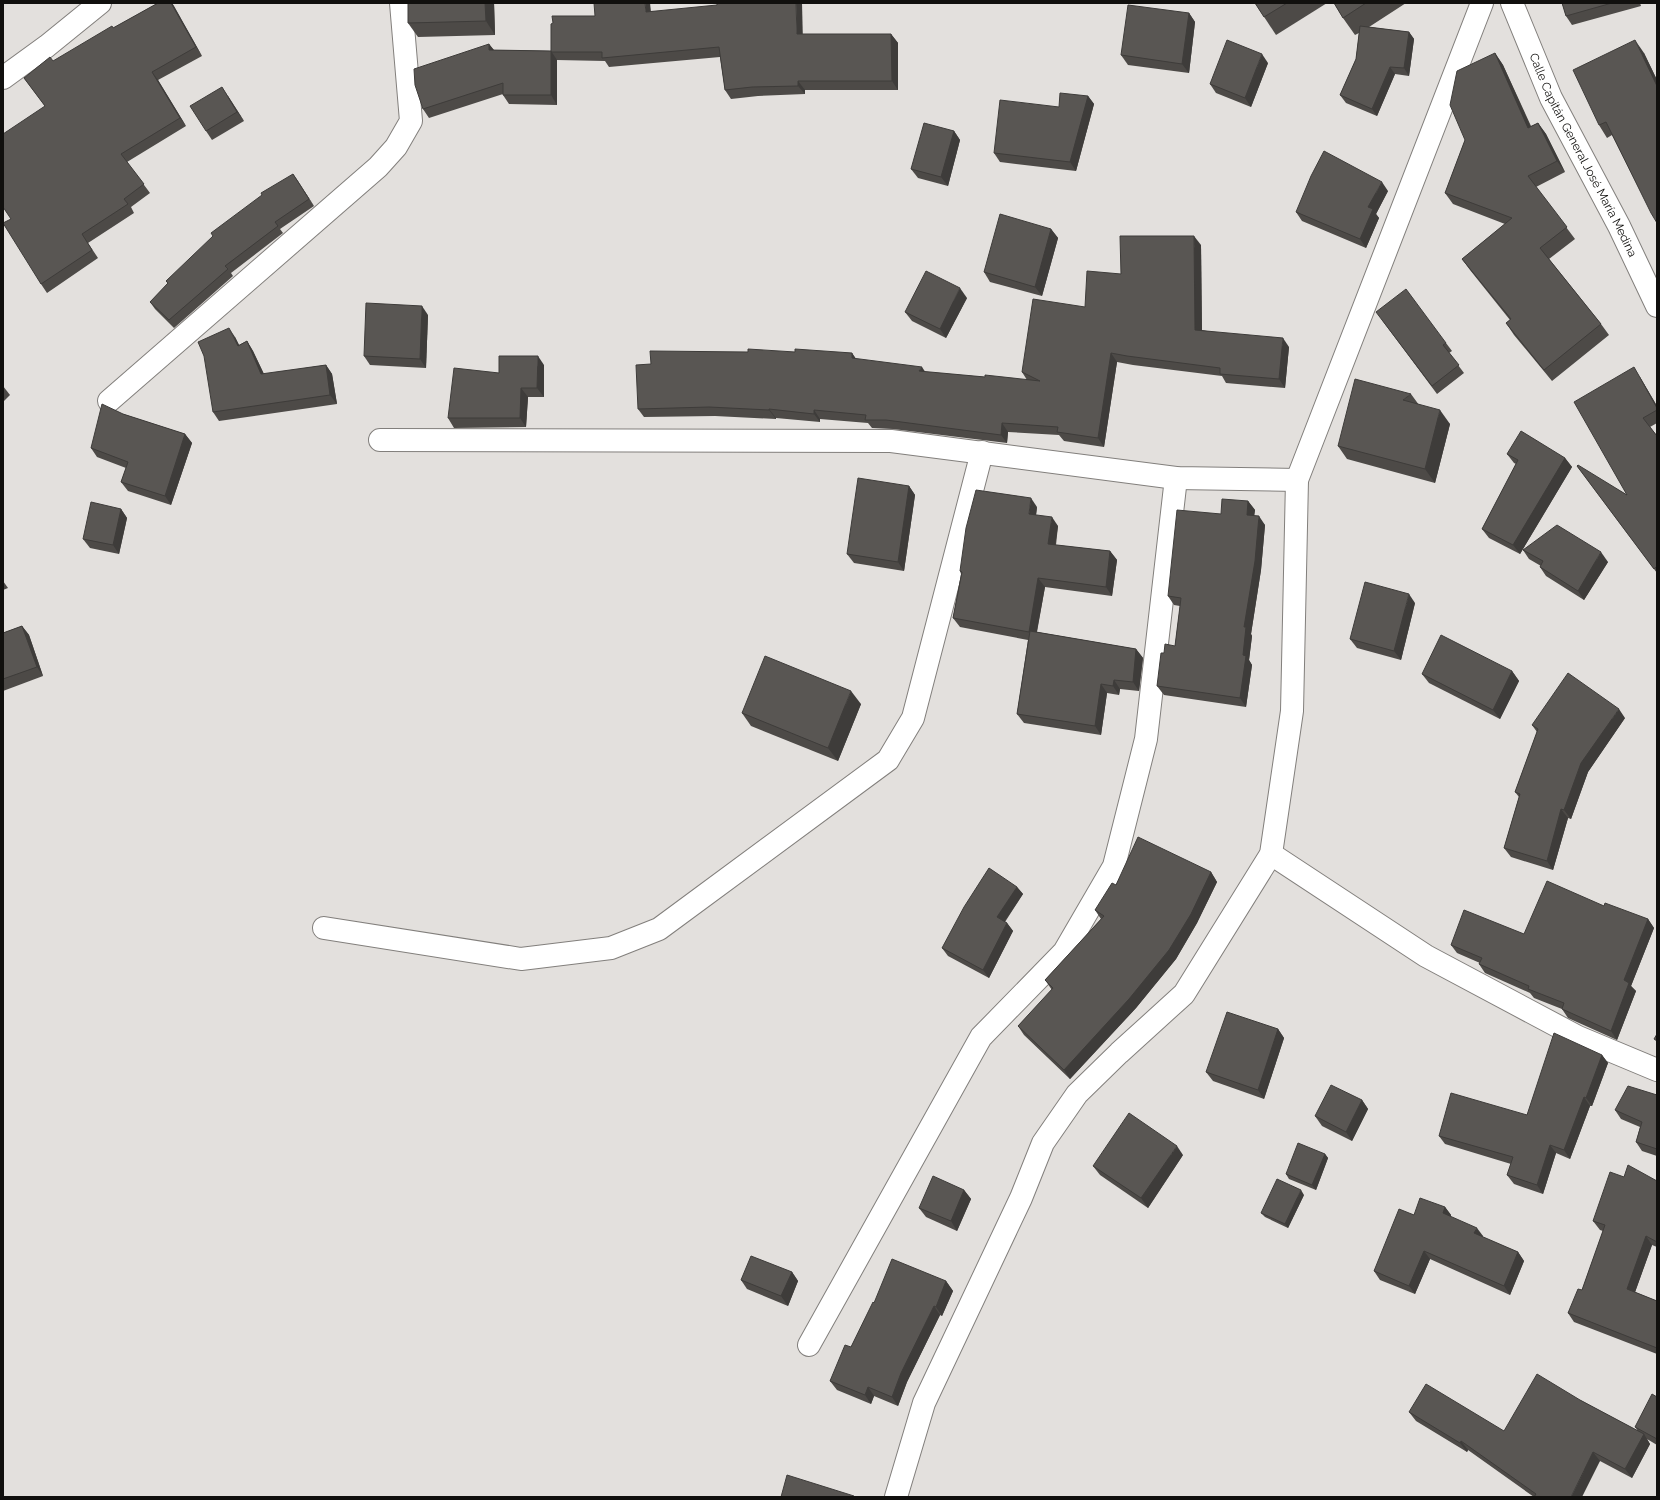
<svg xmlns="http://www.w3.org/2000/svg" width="1660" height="1500" viewBox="0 0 1660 1500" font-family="Raleway,sans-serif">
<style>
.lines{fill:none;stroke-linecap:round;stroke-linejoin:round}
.minor-casing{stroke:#827f7c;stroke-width:24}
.minor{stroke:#fff;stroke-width:22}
.wall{fill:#4d4a47}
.shaded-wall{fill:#3e3c3a}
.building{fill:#595653;stroke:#3e3c3a}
.labels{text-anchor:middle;stroke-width:4;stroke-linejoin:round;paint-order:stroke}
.street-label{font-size:12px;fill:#11100e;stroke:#f1edea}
</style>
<rect width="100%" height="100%" fill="#e3e0dd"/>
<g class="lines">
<defs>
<g id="minor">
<path id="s1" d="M1512 3 1551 98 1619 226 1657 306"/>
<path d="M3 78 47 46 100 3"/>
<path d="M109 401 378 167 396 147 411 121 401 3"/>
<path d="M380 440 891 441 1176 478 1297 480"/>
<path d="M1271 854 1426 956 1578 1037 1657 1070"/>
<path d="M324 928 521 959 611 948 659 929 888 760 913 718 982 452"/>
<path d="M809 1345 981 1037 1064 952 1114 866 1146 739 1176 478"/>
<path d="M896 1497 924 1403 1021 1198 1043 1143 1077 1094 1119 1053 1184 994 1271 854 1292 711 1297 480 1482 3"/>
</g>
</defs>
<use href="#minor" class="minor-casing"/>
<use href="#minor" class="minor"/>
</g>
<g class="wall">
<path d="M158 3H172L202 56 158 80 186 126 127 162 150 193 131 207 134 213 88 243 98 258 47 293 41 284 11 219 45 106 24 78Z"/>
<path d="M408 3H494L495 35 418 37 408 23Z"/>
<path d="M1255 3H1327L1276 35Z"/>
<path d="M1334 3H1406L1369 27 1409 32 1414 39 1409 76 1395 74 1377 116 1346 103 1340 95 1356 59 1359 33 1355 35 1343 18Z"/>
<path d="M1562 3H1640L1641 6 1572 25 1566 16Z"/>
<path d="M651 11 803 34H891L898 43V90H805V94L758 96 731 99 725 90 720 57 609 67 605 61 557 60V105L509 104 503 95V94L429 118 423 109 489 44 494 50 551 51 595 16Z"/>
<path d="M1189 13 1195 22 1189 73 1128 65 1121 55Z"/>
<path d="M1495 53 1503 65 1531 126 1538 123 1546 134 1565 172 1536 187 1575 239 1549 259 1601 324 1609 335 1552 381 1514 335 1506 323 1510 320 1470 270 1462 259 1505 224 1453 204 1445 193 1465 140Z"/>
<path d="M1644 53 1657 80V223L1612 135 1607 138 1599 125Z"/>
<path d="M1268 63 1251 107 1216 93 1210 84Z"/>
<path d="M228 96 244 121 212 140 206 131Z"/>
<path d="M1088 96 1094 104 1076 171 1000 162 994 153 1059 107Z"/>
<path d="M954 131 960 140 948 186 918 178 911 169Z"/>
<path d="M293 174 314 206 280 229 283 233 231 273 233 276 174 328 155 309 150 302 168 284 166 281Z"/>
<path d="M1388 191 1376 214 1379 218 1366 248 1302 221 1296 212Z"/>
<path d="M1051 229 1058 238 1042 296 990 282 984 272Z"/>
<path d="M1201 245 1202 330 1289 347 1285 388 1226 383 1222 376 1133 365 1117 362 1104 447 1064 441 1059 435 1008 432 1007 443 893 429 872 428 868 423 820 419V422L776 418V419L715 416 644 417 638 409 651 364 795 352 852 353 856 359 925 372 985 377 1027 380 1022 372 1085 307 1121 274Z"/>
<path d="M967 298 946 338 912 321 905 312Z"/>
<path d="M428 315 426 368 370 365 364 356Z"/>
<path d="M1382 320 1446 343 1452 351 1449 353 1464 373 1437 394Z"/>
<path d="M235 337 239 345 247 341 253 351 264 374 326 365 332 374 337 404 219 421 213 412Z"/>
<path d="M544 365V397H528L526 427 454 428 448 418 499 373Z"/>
<path d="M1640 377 1657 406V423L1650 427 1657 436V573L1577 466 1627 495Z"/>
<path d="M3 386 10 395 3 402Z"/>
<path d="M1411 394 1419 405 1450 424 1435 483 1347 459 1338 446Z"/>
<path d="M123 414 185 434 192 443 171 505 128 491 121 482 126 468 97 457 91 448Z"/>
<path d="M1507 454 1565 458 1572 467 1520 554 1489 538 1482 529 1516 464 1514 463Z"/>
<path d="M909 486 915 495 904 571 854 563 847 554Z"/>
<path d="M1248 501 1255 510 1254 516 1265 525 1261 570 1251 634 1252 636 1249 660 1252 665 1246 707 1164 695 1157 686 1164 653 1175 646 1180 606 1174 605 1168 596 1221 514Z"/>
<path d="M1037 507 1036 515 1058 526 1056 545 1110 551 1117 560 1112 596 1045 587 1037 632 1136 649 1143 658 1139 691 1120 689 1119 695 1107 693 1101 735 1024 723 1017 714 1028 640 960 627 953 618 961 574 960 571Z"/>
<path d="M121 509 127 518 119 554 90 548 83 539Z"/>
<path d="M1523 550 1608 562 1584 600 1546 576 1540 567 1541 566 1529 559Z"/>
<path d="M3 581 8 588 3 590Z"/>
<path d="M1415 603 1401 660 1357 648 1350 639Z"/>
<path d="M22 626 29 635 43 676 3 691V633Z"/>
<path d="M1512 671 1519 681 1500 719 1429 683 1422 674Z"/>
<path d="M861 704 838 761 751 726 742 713Z"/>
<path d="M1625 718 1588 772 1571 819 1568 818 1553 870 1511 857 1504 848 1519 797 1515 792 1537 732 1532 725Z"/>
<path d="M1211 872 1217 882 1197 923 1176 959 1136 1008 1070 1079 1024 1035 1018 1026 1052 990 1045 980 1101 919 1095 910 1116 885Z"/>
<path d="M1017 887 1023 894 1005 922 1007 923 1013 931 989 978 948 956 942 948Z"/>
<path d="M1604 906 1648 919 1654 928 1631 986 1636 991 1617 1040 1568 1018 1562 1009 1534 998 1530 993 1485 973 1479 964 1480 963 1457 953 1451 945 1524 934Z"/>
<path d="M1278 1029 1284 1038 1264 1099 1213 1081 1206 1072Z"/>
<path d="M1602 1055 1608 1063 1592 1106H1590L1570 1159 1556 1153 1543 1194 1514 1184 1507 1175 1511 1164 1445 1144 1439 1136 1527 1115Z"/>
<path d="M1657 1095V1156L1642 1151 1636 1142 1640 1127 1621 1119 1615 1110Z"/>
<path d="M1362 1100 1368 1109 1352 1141 1322 1126 1315 1116Z"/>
<path d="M1325 1154 1328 1158 1316 1190 1289 1179 1286 1174Z"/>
<path d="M1183 1155 1148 1208 1100 1175 1093 1166Z"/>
<path d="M1624 1177 1657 1181V1247L1652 1245 1635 1292 1657 1301V1354L1574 1322 1568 1313 1582 1290 1603 1231 1600 1230 1593 1221Z"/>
<path d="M964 1190 971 1199 957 1231 926 1217 919 1208Z"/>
<path d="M1304 1195 1288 1228 1265 1217 1261 1213Z"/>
<path d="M1445 1207 1451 1215V1217L1483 1236 1482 1237 1518 1252 1524 1261 1510 1295 1430 1259 1415 1294 1380 1280 1374 1271 1414 1215Z"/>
<path d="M792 1272 798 1281 788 1306 747 1289 741 1280Z"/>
<path d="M946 1281 953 1291 942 1316 940 1315 907 1382 898 1406 874 1396 871 1404 837 1390 830 1381 851 1347 874 1303Z"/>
<path d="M1657 1397V1445L1647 1439 1650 1444 1632 1478 1600 1461 1534 1497 1468 1450 1467 1452 1416 1421 1409 1412 1504 1431 1580 1400 1638 1431 1635 1427Z"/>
</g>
<g class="shaded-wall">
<path d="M171 3H172L174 6 202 56 196 47Z"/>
<path d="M485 3H494L495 35 486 21Z"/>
<path d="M645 3H650L652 21 646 12Z"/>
<path d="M796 3H802L803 43 797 34Z"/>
<path d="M1189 13 1195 22 1189 73 1182 64Z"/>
<path d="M1409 32 1414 39 1409 76 1404 68Z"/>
<path d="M891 34 898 43V90L892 81Z"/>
<path d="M1635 40 1644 53 1657 80V86Z"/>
<path d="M489 44 496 53 489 50Z"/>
<path d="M551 51 557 60V105L551 95Z"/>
<path d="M1495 53 1503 65 1536 139 1528 128Z"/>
<path d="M1262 54 1268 63 1251 107 1245 98Z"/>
<path d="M1390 67 1395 74 1377 116 1372 109Z"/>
<path d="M152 72 158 80 186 126 180 118Z"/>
<path d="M798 81 805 90V94L798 86Z"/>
<path d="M222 87 228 96 244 121 237 112Z"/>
<path d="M1088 96 1094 104 1076 171 1070 162Z"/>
<path d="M1538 123 1546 134 1565 172 1557 161Z"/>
<path d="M954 131 960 140 948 186 941 177Z"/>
<path d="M293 174 298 181 314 206 309 199Z"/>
<path d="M1382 182 1388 191 1376 214 1379 218 1366 248 1360 239 1368 207Z"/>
<path d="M1051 229 1058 238 1042 296 1035 287Z"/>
<path d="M1194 236 1201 245 1202 339 1195 330Z"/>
<path d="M960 288 967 298 946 338 940 329Z"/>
<path d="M422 306 428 315 426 368 420 359Z"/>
<path d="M229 328 235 337 244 355 238 346Z"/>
<path d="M1283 338 1289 347 1285 388 1279 379Z"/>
<path d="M247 341 253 351 268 383 261 374Z"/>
<path d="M852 353 858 362 852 358Z"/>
<path d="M1111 353 1117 362 1104 447 1098 438Z"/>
<path d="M538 356 544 365V397L537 388Z"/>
<path d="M326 365 332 374 337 404 330 395Z"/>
<path d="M922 367 928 376 919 371Z"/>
<path d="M1634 367 1640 377 1657 406V408Z"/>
<path d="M521 388 528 397 526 427 520 418Z"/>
<path d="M769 409 776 418V419L769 410Z"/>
<path d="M814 410 820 419V422L814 414Z"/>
<path d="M1440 410 1450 424 1435 483 1425 469Z"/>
<path d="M1002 423 1008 432 1007 443 1001 435Z"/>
<path d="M185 434 192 443 171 505 165 496Z"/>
<path d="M1565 458 1572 467 1520 554 1513 545Z"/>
<path d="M909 486 915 495 904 571 898 562Z"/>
<path d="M1031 498 1037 507 1035 523 1029 514Z"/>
<path d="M1248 501 1255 510 1253 524 1247 515Z"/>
<path d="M121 509 127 518 119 554 113 545Z"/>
<path d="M1259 516 1265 525 1261 570 1251 634 1252 636 1249 660 1252 665 1246 707 1240 698 1244 627Z"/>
<path d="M1052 517 1058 526 1054 553 1048 544Z"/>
<path d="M1110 551 1117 560 1112 596 1106 587Z"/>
<path d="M1601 552 1608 562 1584 600 1578 591Z"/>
<path d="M1038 578 1045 587 1035 641 1029 632Z"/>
<path d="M1409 594 1415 603 1401 660 1394 651Z"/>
<path d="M22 626 29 635 43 676 37 667Z"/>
<path d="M1136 649 1143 658 1139 691 1133 682Z"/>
<path d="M1512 671 1519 681 1500 719 1493 710Z"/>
<path d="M1114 680 1120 689 1119 695 1113 686Z"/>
<path d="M1101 684 1107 693 1101 735 1095 726Z"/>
<path d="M851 691 861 704 838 761 828 748Z"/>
<path d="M1619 709 1625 718 1588 772 1571 819 1564 810 1581 763Z"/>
<path d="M1561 809 1568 818 1553 870 1547 861Z"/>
<path d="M1211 872 1217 882 1197 923 1176 959 1136 1008 1070 1079 1064 1070Z"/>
<path d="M1017 887 1023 894 1002 925 997 917Z"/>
<path d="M1648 919 1654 928 1631 986 1636 991 1617 1040 1611 1031 1624 980Z"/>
<path d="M1007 923 1013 931 989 978 983 970Z"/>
<path d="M1278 1029 1284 1038 1264 1099 1258 1090Z"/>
<path d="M1602 1055 1608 1063 1592 1106 1586 1098Z"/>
<path d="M1584 1097 1590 1106 1570 1159 1564 1150Z"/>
<path d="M1362 1100 1368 1109 1352 1141 1346 1132Z"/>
<path d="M1550 1145 1556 1153 1543 1194 1537 1185Z"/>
<path d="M1177 1146 1183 1155 1148 1208 1141 1198Z"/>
<path d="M1325 1154 1328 1158 1316 1190 1312 1185Z"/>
<path d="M964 1190 971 1199 957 1231 951 1221Z"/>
<path d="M1301 1190 1304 1195 1288 1228 1285 1224Z"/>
<path d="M1445 1207 1451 1215 1449 1222 1443 1213Z"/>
<path d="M1477 1228 1483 1236 1480 1242 1474 1233Z"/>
<path d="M1646 1236 1652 1245 1633 1298 1627 1289Z"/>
<path d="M1424 1251 1430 1259 1415 1294 1409 1286Z"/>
<path d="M1518 1252 1524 1261 1510 1295 1504 1286Z"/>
<path d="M792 1272 798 1281 788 1306 781 1296Z"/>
<path d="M946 1281 953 1291 942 1316 936 1307Z"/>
<path d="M934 1306 940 1315 907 1382 898 1406 892 1397 901 1373Z"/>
<path d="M868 1387 874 1396 871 1404 865 1395Z"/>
<path d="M1644 1434 1650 1444 1632 1478 1625 1469Z"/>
<path d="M1461 1441 1468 1450 1467 1452 1460 1443Z"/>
<path d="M1593 1452 1600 1461 1582 1497H1571Z"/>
</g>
<g class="building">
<path d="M158 3H171L196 47 152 72 180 118 121 154 144 184 124 199 128 204 82 234 92 250 41 284 3 223 11 219 3 207V134L45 106 24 78 50 57 53 61 112 26 113 28Z"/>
<path d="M408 3H485L486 21 408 23Z"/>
<path d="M594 3H645L646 12 717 5V3H796L797 34H891L892 81H798V86L752 87 725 90 719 47 602 58V52H551V24L553 23 552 16H595Z"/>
<path d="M1255 3H1287L1264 17Z"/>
<path d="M1334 3H1366L1343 18Z"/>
<path d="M1562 3H1612L1566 16Z"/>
<path d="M1128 5 1189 13 1182 64 1121 55Z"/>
<path d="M1360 26 1409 32 1404 68 1390 67 1372 109 1340 95 1356 59Z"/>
<path d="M1227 40 1262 54 1245 98 1210 84Z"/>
<path d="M1635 40 1657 86V223L1651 213 1606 122 1599 125 1573 70Z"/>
<path d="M489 44V50L551 51V95H503V83L423 109 415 85 414 69Z"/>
<path d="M1495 53 1528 128 1538 123 1557 161 1528 176 1567 227 1540 248 1601 324 1544 370 1506 323 1511 319 1462 259 1512 218 1445 193 1465 140 1450 105 1457 71Z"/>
<path d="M222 87 237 112 206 131 190 106Z"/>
<path d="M1060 93 1088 96 1070 162 994 153 1000 100 1059 107Z"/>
<path d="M924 123 954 131 941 177 911 169Z"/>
<path d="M1324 151 1382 182 1368 207 1373 209 1360 239 1296 212 1311 176Z"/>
<path d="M293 174 309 199 275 222 278 226 225 266 228 269 169 320 150 302 168 283 166 281 213 236 211 233 262 195 261 193Z"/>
<path d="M1000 214 1051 229 1035 287 984 272Z"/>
<path d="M1120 236H1194L1195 330 1283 338 1279 379 1220 374V368L1127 356 1111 353 1098 438 1057 432 1058 427 1002 423 1001 435 886 420H865L866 415 814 410V414L769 409V410L709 407 638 409 636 365 651 364 650 351 748 352V349L795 352V349L852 353V358L922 367 919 371 985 377V375L1040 381 1022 372 1033 299 1085 307 1087 271 1121 274Z"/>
<path d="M926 271 960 288 940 329 905 312Z"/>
<path d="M1406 289 1446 343 1443 345 1459 365 1432 386 1376 312Z"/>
<path d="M366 303 422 306 420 359 364 356Z"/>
<path d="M229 328 238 346 247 341 261 374 326 365 330 395 213 412 204 356 198 342Z"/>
<path d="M499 356H538L537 388H521L520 418H448L454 368 499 373Z"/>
<path d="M1634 367 1657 408V410L1643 418 1657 436V566L1654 569 1577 466 1578 465 1627 495 1574 402Z"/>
<path d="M1355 379 1411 394 1403 400 1440 410 1425 469 1338 446Z"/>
<path d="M102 404 123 414 185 434 165 496 121 482 128 462 91 448Z"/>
<path d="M1521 431 1565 458 1513 545 1482 529 1518 460 1507 454Z"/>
<path d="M858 478 909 486 898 562 847 554Z"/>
<path d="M976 490 1031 498 1029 514 1052 517 1048 544 1110 551 1106 587 1038 578 1029 632 953 618 962 572 960 571 966 528Z"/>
<path d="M1222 499 1248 501 1247 515 1259 516 1255 561 1244 627H1246L1243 655 1246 656 1240 698 1157 686 1161 653H1164L1165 644 1175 646 1181 598 1168 596 1177 510 1221 514Z"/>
<path d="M91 502 121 509 113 545 83 539Z"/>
<path d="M1557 525 1601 552 1578 591 1540 567 1543 561 1523 550Z"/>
<path d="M1365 582 1409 594 1394 651 1350 639Z"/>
<path d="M22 626 37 667 3 679V633Z"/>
<path d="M1030 631 1136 649 1133 682 1114 680 1113 686 1101 684 1095 726 1017 714Z"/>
<path d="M1441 635 1512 671 1493 710 1422 674Z"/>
<path d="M765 656 851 691 828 748 742 713Z"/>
<path d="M1568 673 1619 709 1581 763 1564 810 1561 809 1547 861 1504 848 1520 794 1515 792 1538 729 1532 725Z"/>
<path d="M1138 837 1211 872 1191 914 1169 950 1129 999 1064 1070 1018 1026 1053 988 1045 980 1104 916 1095 910 1112 883 1116 885Z"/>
<path d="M989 868 1017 887 997 917 1007 923 983 970 942 948 964 907Z"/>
<path d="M1547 881 1604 906 1605 903 1648 919 1624 980 1629 983 1611 1031 1562 1009 1564 1003 1528 989 1529 986 1479 964 1482 958 1451 945 1464 910 1524 934Z"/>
<path d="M1227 1012 1278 1029 1258 1090 1206 1072Z"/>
<path d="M1554 1033 1602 1055 1586 1098 1584 1097 1564 1150 1550 1145 1537 1185 1507 1175 1513 1157 1439 1136 1451 1093 1527 1115Z"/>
<path d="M1657 1034V1041L1654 1039Z"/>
<path d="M1331 1085 1362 1100 1346 1132 1315 1116Z"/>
<path d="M1628 1086 1657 1095V1149L1636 1142 1642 1122 1615 1110Z"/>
<path d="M1129 1113 1177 1146 1141 1198 1093 1166Z"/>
<path d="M1298 1143 1325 1154 1312 1185 1286 1174Z"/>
<path d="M1628 1165 1657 1181V1242L1646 1236 1627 1289 1657 1301V1348L1568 1313 1578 1289 1582 1290 1605 1225 1593 1221 1610 1172 1624 1177Z"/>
<path d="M933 1176 964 1190 951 1221 919 1208Z"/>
<path d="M1277 1179 1301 1190 1285 1224 1261 1213Z"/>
<path d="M1420 1198 1445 1207 1443 1213 1477 1228 1474 1233 1518 1252 1504 1286 1424 1251 1409 1286 1374 1271 1399 1209 1414 1215Z"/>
<path d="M751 1256 792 1272 781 1296 741 1280Z"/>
<path d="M892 1259 946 1281 936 1307 934 1306 901 1373 892 1397 868 1387 865 1395 830 1381 845 1345 851 1347 873 1302 874 1303Z"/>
<path d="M1537 1374 1580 1400 1644 1434 1625 1469 1593 1452 1571 1497H1534L1536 1494 1461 1441 1460 1443 1409 1412 1426 1384 1504 1431Z"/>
<path d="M1652 1394 1657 1397V1439L1635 1427Z"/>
<path d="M787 1475 854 1496 853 1497H781Z"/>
</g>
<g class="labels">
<g class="street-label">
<text dy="4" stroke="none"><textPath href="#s1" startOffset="168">Calle Capitán General José María Medina</textPath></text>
</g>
</g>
<rect width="1660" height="1500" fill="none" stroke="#11100e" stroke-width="8"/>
</svg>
